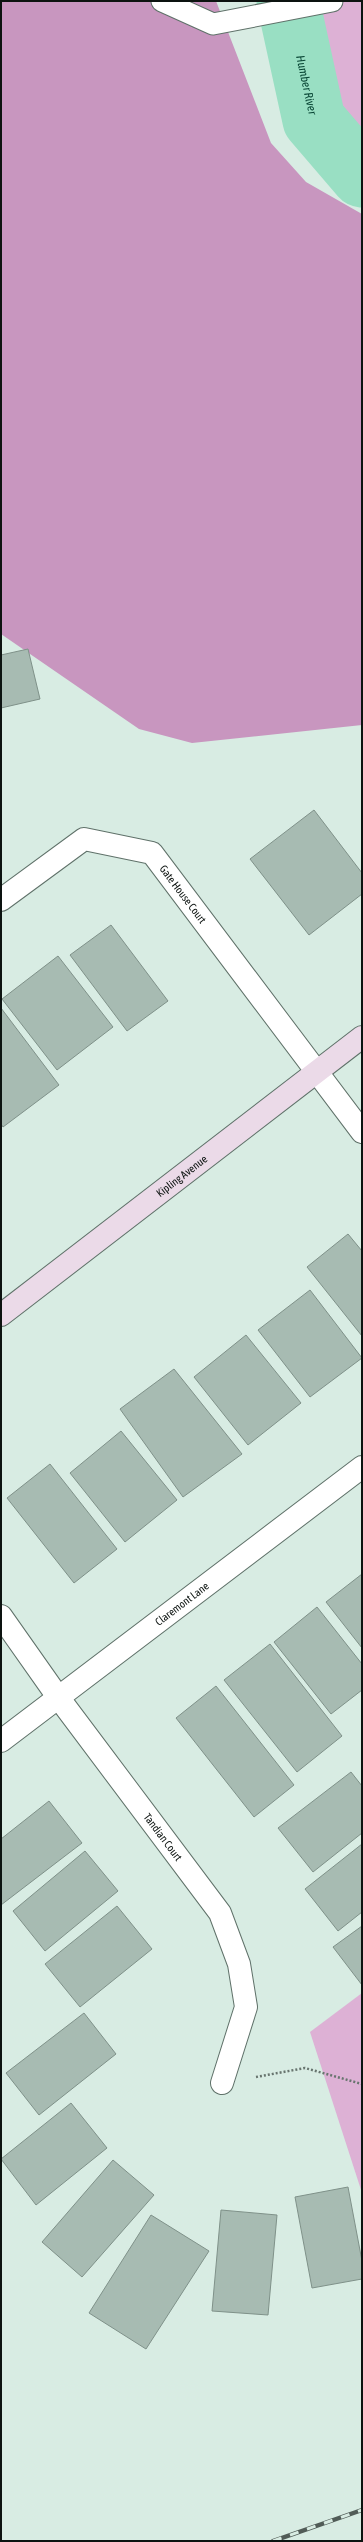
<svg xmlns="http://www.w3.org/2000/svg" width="363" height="2542" viewBox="0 0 363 2542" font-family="'Asap Condensed',sans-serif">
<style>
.green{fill:#ddb1d5}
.forest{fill:#c896bf}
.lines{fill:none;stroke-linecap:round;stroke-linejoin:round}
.river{stroke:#99dfc3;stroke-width:63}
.building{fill:#a7bbb2;stroke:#7f9189}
.lane-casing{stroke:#5f7169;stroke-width:23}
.street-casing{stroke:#5f7169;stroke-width:24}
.secondary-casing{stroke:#5f7169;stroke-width:24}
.path{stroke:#68756f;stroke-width:2.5;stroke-dasharray:2 2;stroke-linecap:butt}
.lane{stroke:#fff;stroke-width:21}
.street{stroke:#fff;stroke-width:22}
.secondary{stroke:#ebdae8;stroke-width:22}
.rail-casing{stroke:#515c57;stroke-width:4.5}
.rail{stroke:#d8ece3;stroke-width:3;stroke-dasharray:9;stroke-linecap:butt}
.labels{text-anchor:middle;stroke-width:4;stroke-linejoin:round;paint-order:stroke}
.street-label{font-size:11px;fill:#0c1310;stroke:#d8ece3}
.water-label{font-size:12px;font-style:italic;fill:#074433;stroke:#d8ece3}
</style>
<rect width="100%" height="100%" fill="#d8ece3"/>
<g class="green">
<path d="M281 1H362V128L307 87Z"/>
<path d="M362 1993V2193L310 2032Z"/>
</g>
<path class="forest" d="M1 1H216L271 143 306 182 362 214V725L192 743 139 729 1 634Z"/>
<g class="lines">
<path class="river" id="s1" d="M288 1 314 120 362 176"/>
</g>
<g class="building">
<path d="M28 649 40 699 1 708V655Z"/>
<path d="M314 810 362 873V894L309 935 250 859Z"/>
<path d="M111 925 168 1001 127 1031 70 955Z"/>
<path d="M58 956 113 1027 57 1070 2 999Z"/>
<path d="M1 1008 59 1085 3 1127 1 1124Z"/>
<path d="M348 1234 362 1251V1336L307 1267Z"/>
<path d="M310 1290 362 1358 310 1397 258 1330Z"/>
<path d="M246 1335 301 1403 248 1445 194 1377Z"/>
<path d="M174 1369 242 1454 183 1497 120 1409Z"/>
<path d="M121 1431 177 1500 125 1542 70 1473Z"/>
<path d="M50 1464 117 1549 74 1583 7 1498Z"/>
<path d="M362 1574V1648L326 1602Z"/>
<path d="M317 1607 362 1664V1690L331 1714 274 1642Z"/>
<path d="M270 1644 342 1736 297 1772 224 1680Z"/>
<path d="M216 1686 294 1785 254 1817 176 1718Z"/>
<path d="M351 1772 362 1786V1833L313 1872 278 1828Z"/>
<path d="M49 1801 82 1843 1 1905V1839Z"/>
<path d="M362 1844V1912L338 1931 305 1889Z"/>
<path d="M85 1851 118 1891 45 1951 13 1911Z"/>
<path d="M117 1906 152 1949 80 2007 45 1964Z"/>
<path d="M362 1926V1985L333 1947Z"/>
<path d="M84 2013 116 2054 39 2115 6 2073Z"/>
<path d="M71 2103 107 2148 36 2205 1 2159Z"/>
<path d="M113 2160 154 2195 82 2277 42 2242Z"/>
<path d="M348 2187 362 2261V2279L312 2288 295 2197Z"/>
<path d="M221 2210 277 2215 268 2315 212 2311Z"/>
<path d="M151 2215 209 2251 146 2349 89 2313Z"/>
</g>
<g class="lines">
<defs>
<path id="lane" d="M162 1 213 24 332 1"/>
<g id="street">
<path id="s2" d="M1 900 84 839 152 853 362 1132"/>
<path id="s3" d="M1 1616 58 1697 220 1913 239 1964 246 2007 222 2083"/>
<path id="s4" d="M1 1741 362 1467"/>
</g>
<g id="secondary">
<path id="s5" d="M1 1315 362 1037"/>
</g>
</defs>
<use href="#lane" class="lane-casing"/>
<use href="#street" class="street-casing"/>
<use href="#secondary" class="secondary-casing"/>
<path class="path" d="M256 2077 305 2068 362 2084"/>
<use href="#lane" class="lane"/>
<use href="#street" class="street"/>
<use href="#secondary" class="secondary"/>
<defs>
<path id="rail" d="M273 2541 362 2510"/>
</defs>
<use href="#rail" class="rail-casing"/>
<use href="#rail" class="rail"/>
</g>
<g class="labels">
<g class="street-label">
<text dy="4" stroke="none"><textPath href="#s2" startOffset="224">Gate House Court</textPath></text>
<text dy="4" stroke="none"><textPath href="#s5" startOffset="228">Kipling Avenue</textPath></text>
<text dy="4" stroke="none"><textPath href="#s4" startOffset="227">Claremont Lane</textPath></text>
<text dy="4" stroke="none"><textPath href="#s3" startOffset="274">Tandian Court</textPath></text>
</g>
<g class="water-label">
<text dy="4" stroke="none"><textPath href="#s1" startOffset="86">Humber River</textPath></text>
</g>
</g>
<rect width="363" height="2542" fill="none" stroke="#0c1310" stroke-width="4"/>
</svg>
